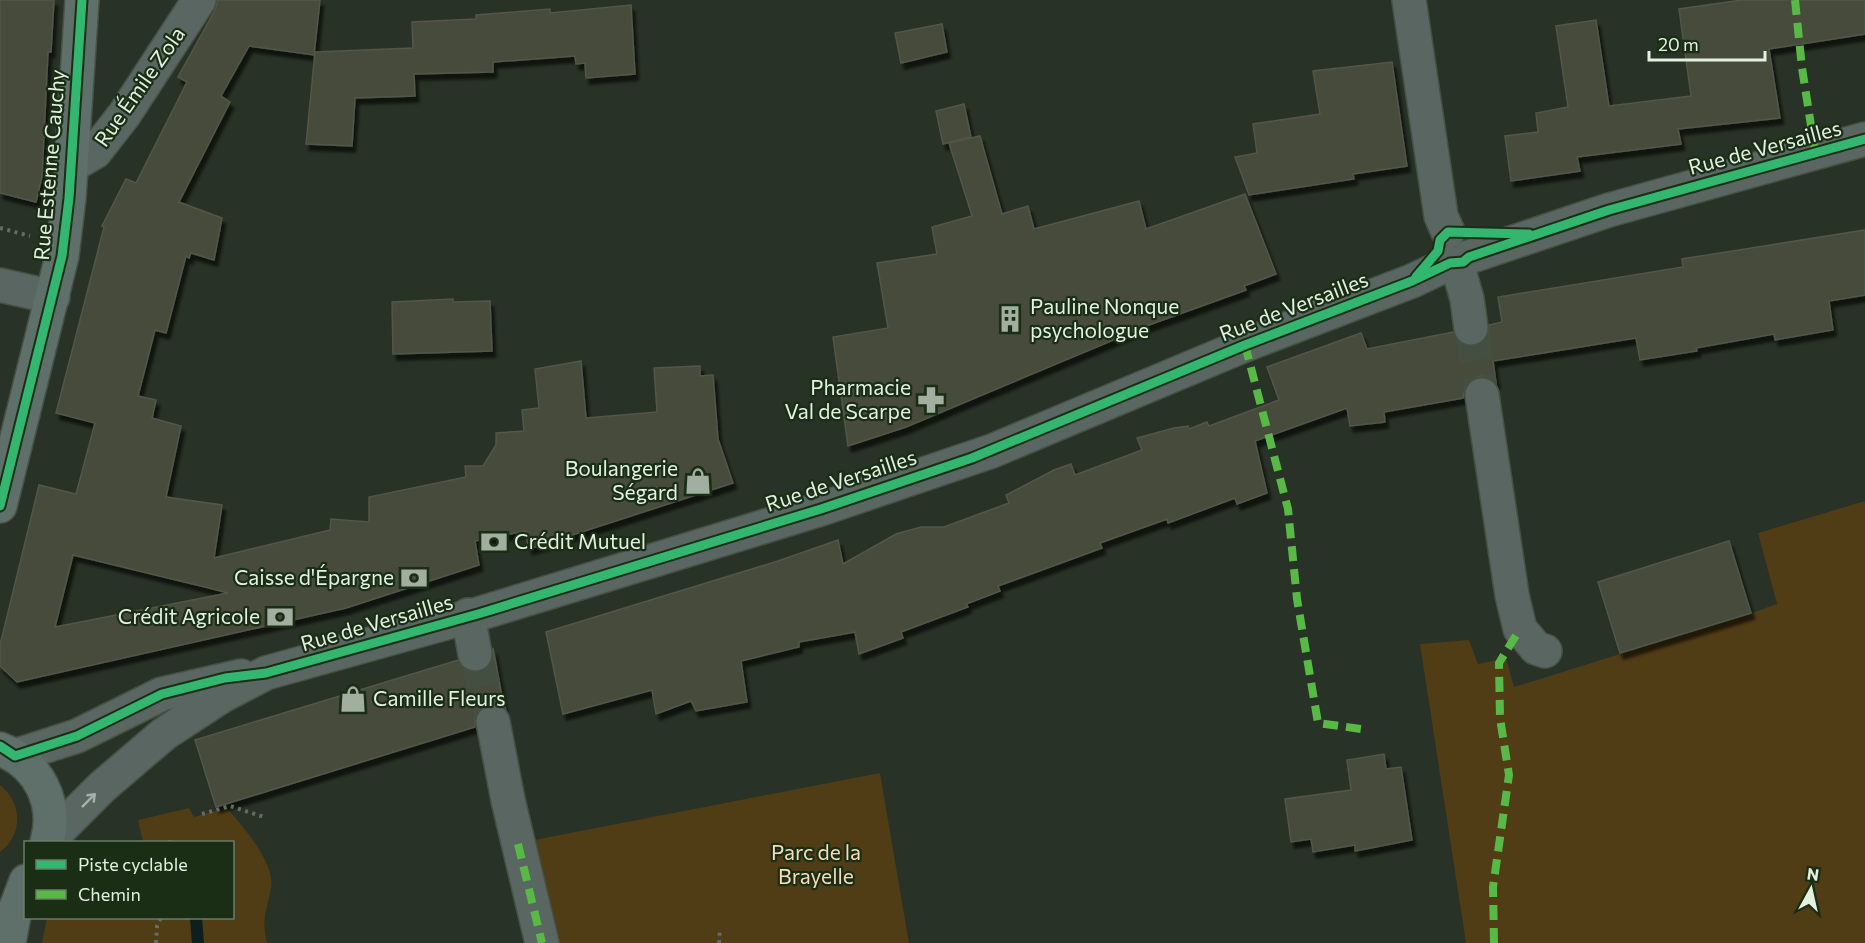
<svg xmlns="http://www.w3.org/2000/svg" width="1865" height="943" viewBox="0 0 1865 943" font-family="Commissioner,sans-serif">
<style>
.green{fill:#503c15}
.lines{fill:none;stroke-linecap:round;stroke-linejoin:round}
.stream{stroke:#0f1e1f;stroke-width:12}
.building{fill:#474c3a;stroke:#52564a;stroke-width:1.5;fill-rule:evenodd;filter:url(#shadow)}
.minor-tunnel{stroke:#444f42;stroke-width:33;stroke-dasharray:33 16;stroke-linecap:butt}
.minor-casing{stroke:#475045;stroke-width:36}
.major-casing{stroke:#475045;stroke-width:36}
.path{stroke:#636d67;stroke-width:4;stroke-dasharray:3 4.5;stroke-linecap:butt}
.minor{stroke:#596661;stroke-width:33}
.major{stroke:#5e7069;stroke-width:33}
.quiet{stroke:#58b947;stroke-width:8;stroke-dasharray:15 8;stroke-linecap:butt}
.cycleway-casing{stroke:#1a2e16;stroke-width:13}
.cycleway{stroke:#33b770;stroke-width:9}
.oneway{stroke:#a5b2a7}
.labels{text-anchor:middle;stroke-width:4.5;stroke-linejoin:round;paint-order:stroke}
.street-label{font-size:21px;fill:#e4f1e1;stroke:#1a2e16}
.poi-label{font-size:21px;fill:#e4f1e1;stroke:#1a2e16;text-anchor:end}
.park-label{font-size:21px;fill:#f7ddb9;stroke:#1a2e16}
</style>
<defs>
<filter id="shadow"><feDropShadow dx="3.5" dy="6" stdDeviation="1.5" flood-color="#0009"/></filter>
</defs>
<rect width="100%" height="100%" fill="#283226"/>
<g class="green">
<path d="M1865 501V943H1466L1420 644 1469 640 1478 664 1506 658 1514 687 1751 613 1777 604 1758 533Z"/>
<path d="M880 773 909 943H528L529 841Z"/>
<path d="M0 785C22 803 24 834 0 852Z"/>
<path d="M189 808 194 817 227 808C242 826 276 863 271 888 267 911 261 918 267 943H42L47 918H232V842H143L138 820Z"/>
</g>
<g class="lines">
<path class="stream" d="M196 918 198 943"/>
</g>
<g class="building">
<path d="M0 0H54L51 52H48L42 177 36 202 0 193Z"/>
<path d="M218 0H320L314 55 249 46 221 96 230 102 179 202 222 218 214 260 191 253 189 258 186 256 166 333 155 330 138 396 156 400 152 418 181 426 166 497 222 505 214 558 330 530 331 519 369 522V497L466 477 465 466H483L496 445V433L524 431 522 410 539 408 535 369 581 361 586 418 657 412 654 368 700 366V376L713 375 718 439 733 483 529 549 525 531 475 541 479 565 346 608 17 682 0 666V645L39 485 76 494 95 423 56 413 104 227 102 226 126 179 136 183 187 82 178 77 215 10ZM73 555 209 588 228 593 55 627Z"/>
<path d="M1742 0H1865V34L1769 49 1780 118 1678 129 1681 144 1577 157 1580 171 1511 181 1505 136 1538 132 1536 113 1568 107 1556 26 1596 20 1609 106 1691 96 1679 9Z"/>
<path d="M631 5 635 74 586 78 585 63 576 64 575 56 493 62V72L414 74 415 96 355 98 352 146 306 144 315 52 413 48 412 22 476 19V15L550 9V13Z"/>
<path d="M942 24 947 52 901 63 895 33Z"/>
<path d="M1392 62 1407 166 1353 174 1354 179 1249 195 1235 157 1257 153 1253 124 1320 114 1313 71Z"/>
<path d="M964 104 971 137 943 144 936 111Z"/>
<path d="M980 136 1002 214 1028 206 1034 229 1139 201 1146 229 1245 194 1276 274 1244 286 1246 290 1149 325 906 427 848 446 833 337 888 328 877 263 937 254 932 227 972 216 949 143Z"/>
<path d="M1865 230V295L1829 301 1833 330 1775 340 1774 334 1696 348 1697 351 1640 360 1636 338 1493 361 1496 383 1488 377 1480 376 1471 380 1465 388 1463 398 1384 412 1385 422 1350 426 1347 408 1255 441 1267 493 1237 504 1235 498 1168 523 1167 519 1100 543 1102 548 998 586 1000 591 966 604 968 607 901 632 903 638 859 654 855 632 799 642V647L741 661 747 702 696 711 691 701 656 714 652 690 563 714 546 632 778 561 838 540 843 564 896 534 921 527H944L1009 503 1006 495 1054 470 1071 464 1075 475 1142 450 1137 438 1174 428 1188 426 1189 429 1207 422 1209 426 1279 400 1267 367 1361 333 1367 349 1453 332 1463 345 1474 346 1483 342 1488 336 1489 325 1502 322 1498 297 1683 267 1682 259Z"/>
<path d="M453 299V302L490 301 492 351 393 354 392 302Z"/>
<path d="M1729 541 1751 613 1620 653 1598 582Z"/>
<path d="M493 648 504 707 490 704 481 708 475 716V727L216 807 195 740 458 660 468 671 479 672 487 669 492 661Z"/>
<path d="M1384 754 1386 769 1401 767 1412 840 1355 851V845L1313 852 1311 839 1291 842 1285 799 1351 790 1347 760Z"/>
</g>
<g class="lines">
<g class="minor-tunnel">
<path d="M1471 328 1482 395"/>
<path d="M475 654 493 722"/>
</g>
<defs>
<g id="minor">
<path d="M1409 0 1441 216 1448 232"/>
<path d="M71 166 95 152 124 115 199 0"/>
<path d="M1469 257 1609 210 1865 139"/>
<path d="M1457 264 1467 299 1471 328"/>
<path d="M0 285 53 297"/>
<path d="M1482 395 1512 595 1520 629 1536 648 1545 651"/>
<path d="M468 615 475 654"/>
<path d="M493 722 508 800 542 943"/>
<path d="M15 756 77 736 162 694 241 676"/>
<path d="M48 841 102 787 164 734 222 696 266 673 478 614 821 509 992 451 1245 345 1412 281 1450 263"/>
</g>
<g id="major">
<path d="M0 506 62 256 69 198 82 0"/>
<path d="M0 749C39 764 58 803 47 842"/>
<path d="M9 943 15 910 26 881"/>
</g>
</defs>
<use href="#minor" class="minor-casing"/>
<use href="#major" class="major-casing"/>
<g class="path">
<path d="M0 228 30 236"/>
<path d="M202 814 230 806 264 817"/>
<path d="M168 842H174"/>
<path d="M156 943 157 926 161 918"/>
<path d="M719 943 720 929"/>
</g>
<use href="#minor" class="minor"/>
<use href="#major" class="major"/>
<g class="quiet">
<path d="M1795 0 1802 68 1815 151"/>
<path d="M1245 345 1288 509 1297 599 1318 723 1361 729"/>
<path d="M518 844 542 943"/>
<path d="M1494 943 1493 887 1509 775 1500 718 1499 663 1520 629"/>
</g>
<defs>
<g id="cycleway">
<path d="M1416 277 1438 251 1440 240 1448 232 1529 234"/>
<path d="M0 506 62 256 69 198 82 0"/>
<path d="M0 746 15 756 77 736 162 694 225 678 266 673 478 614 821 509 972 458 1245 345 1412 281 1450 263 1463 262 1469 257 1609 210 1865 139"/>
</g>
</defs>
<use href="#cycleway" class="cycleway-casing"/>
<use href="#cycleway" class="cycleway"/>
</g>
<defs><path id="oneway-shaft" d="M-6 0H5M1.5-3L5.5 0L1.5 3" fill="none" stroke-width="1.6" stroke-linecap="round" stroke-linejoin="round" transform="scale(1.5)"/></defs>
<use class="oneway" href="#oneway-shaft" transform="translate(89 800) rotate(-45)"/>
<defs>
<symbol id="building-bare" viewBox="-9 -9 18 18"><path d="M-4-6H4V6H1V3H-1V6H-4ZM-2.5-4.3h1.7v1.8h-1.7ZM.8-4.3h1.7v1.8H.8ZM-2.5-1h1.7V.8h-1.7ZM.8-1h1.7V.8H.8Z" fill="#a2aea0" stroke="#1a2e16" stroke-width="2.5" paint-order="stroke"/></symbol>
<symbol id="pharmacy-bare" viewBox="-9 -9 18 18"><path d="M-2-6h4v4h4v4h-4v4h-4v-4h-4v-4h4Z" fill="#a2aea0" stroke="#1a2e16" stroke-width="2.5" paint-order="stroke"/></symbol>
<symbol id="shop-bare" viewBox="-9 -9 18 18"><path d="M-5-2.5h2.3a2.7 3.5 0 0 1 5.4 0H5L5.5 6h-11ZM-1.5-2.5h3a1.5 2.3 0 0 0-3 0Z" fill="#a2aea0" stroke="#1a2e16" stroke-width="2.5" paint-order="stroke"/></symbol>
<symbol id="bank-bare" viewBox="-9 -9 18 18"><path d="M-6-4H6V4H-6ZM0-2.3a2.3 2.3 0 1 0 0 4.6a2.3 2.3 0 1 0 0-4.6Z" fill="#a2aea0" stroke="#1a2e16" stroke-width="2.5" paint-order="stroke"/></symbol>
</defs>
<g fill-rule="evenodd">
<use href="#building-bare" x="991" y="300" width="38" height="38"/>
<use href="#pharmacy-bare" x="912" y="381" width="38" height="38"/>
<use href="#shop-bare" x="679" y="462" width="38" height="38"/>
<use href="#bank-bare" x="475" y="523" width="38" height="38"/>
<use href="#bank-bare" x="395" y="559" width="38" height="38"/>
<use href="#bank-bare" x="261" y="598" width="38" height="38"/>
<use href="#shop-bare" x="334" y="680" width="38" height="38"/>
</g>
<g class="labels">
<g class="street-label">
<text transform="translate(140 87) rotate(-55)" y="7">Rue Émile Zola</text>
<text transform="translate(1765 148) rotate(-15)" y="7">Rue de Versailles</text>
<text transform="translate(50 165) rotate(-85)" y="7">Rue Estenne Cauchy</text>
<text transform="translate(1294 307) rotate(-21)" y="7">Rue de Versailles</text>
<text transform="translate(841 481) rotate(-18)" y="7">Rue de Versailles</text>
<text transform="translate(377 623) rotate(-16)" y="7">Rue de Versailles</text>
</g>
<g class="poi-label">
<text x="1030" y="314" text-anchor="start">Pauline Nonque<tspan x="1030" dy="24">psychologue</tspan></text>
<text x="911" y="395">Pharmacie<tspan x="911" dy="24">Val de Scarpe</tspan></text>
<text x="678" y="476">Boulangerie<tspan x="678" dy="24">Ségard</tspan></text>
<text x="514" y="549" text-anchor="start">Crédit Mutuel</text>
<text x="394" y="585">Caisse d'Épargne</text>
<text x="260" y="624">Crédit Agricole</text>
<text x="373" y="706" text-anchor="start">Camille Fleurs</text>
</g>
<g class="park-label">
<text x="816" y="860">Parc de la<tspan x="816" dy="24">Brayelle</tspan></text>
</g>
</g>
<rect x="24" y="841" width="210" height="78" fill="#1a2e16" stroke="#6b7c67" stroke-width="1.5"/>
<rect x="36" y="860" width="30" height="9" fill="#33b770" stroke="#6b7c67" stroke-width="1.5"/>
<text x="78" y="871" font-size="18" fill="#e4f1e1">Piste cyclable</text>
<rect x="36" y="890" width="30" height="9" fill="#58b947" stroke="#6b7c67" stroke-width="1.5"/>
<text x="78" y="901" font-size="18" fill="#e4f1e1">Chemin</text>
<g transform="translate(1811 889) rotate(8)" stroke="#1a2e16" stroke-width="4.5" paint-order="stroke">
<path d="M0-4.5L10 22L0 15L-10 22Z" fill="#e4f1e1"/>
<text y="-9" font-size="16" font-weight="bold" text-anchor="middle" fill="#e4f1e1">N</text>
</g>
<path d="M1649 51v9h116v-9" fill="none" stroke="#e4f1e1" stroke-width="3"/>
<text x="1658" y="51" font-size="18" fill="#e4f1e1" stroke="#1a2e16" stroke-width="4.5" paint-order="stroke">20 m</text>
</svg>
